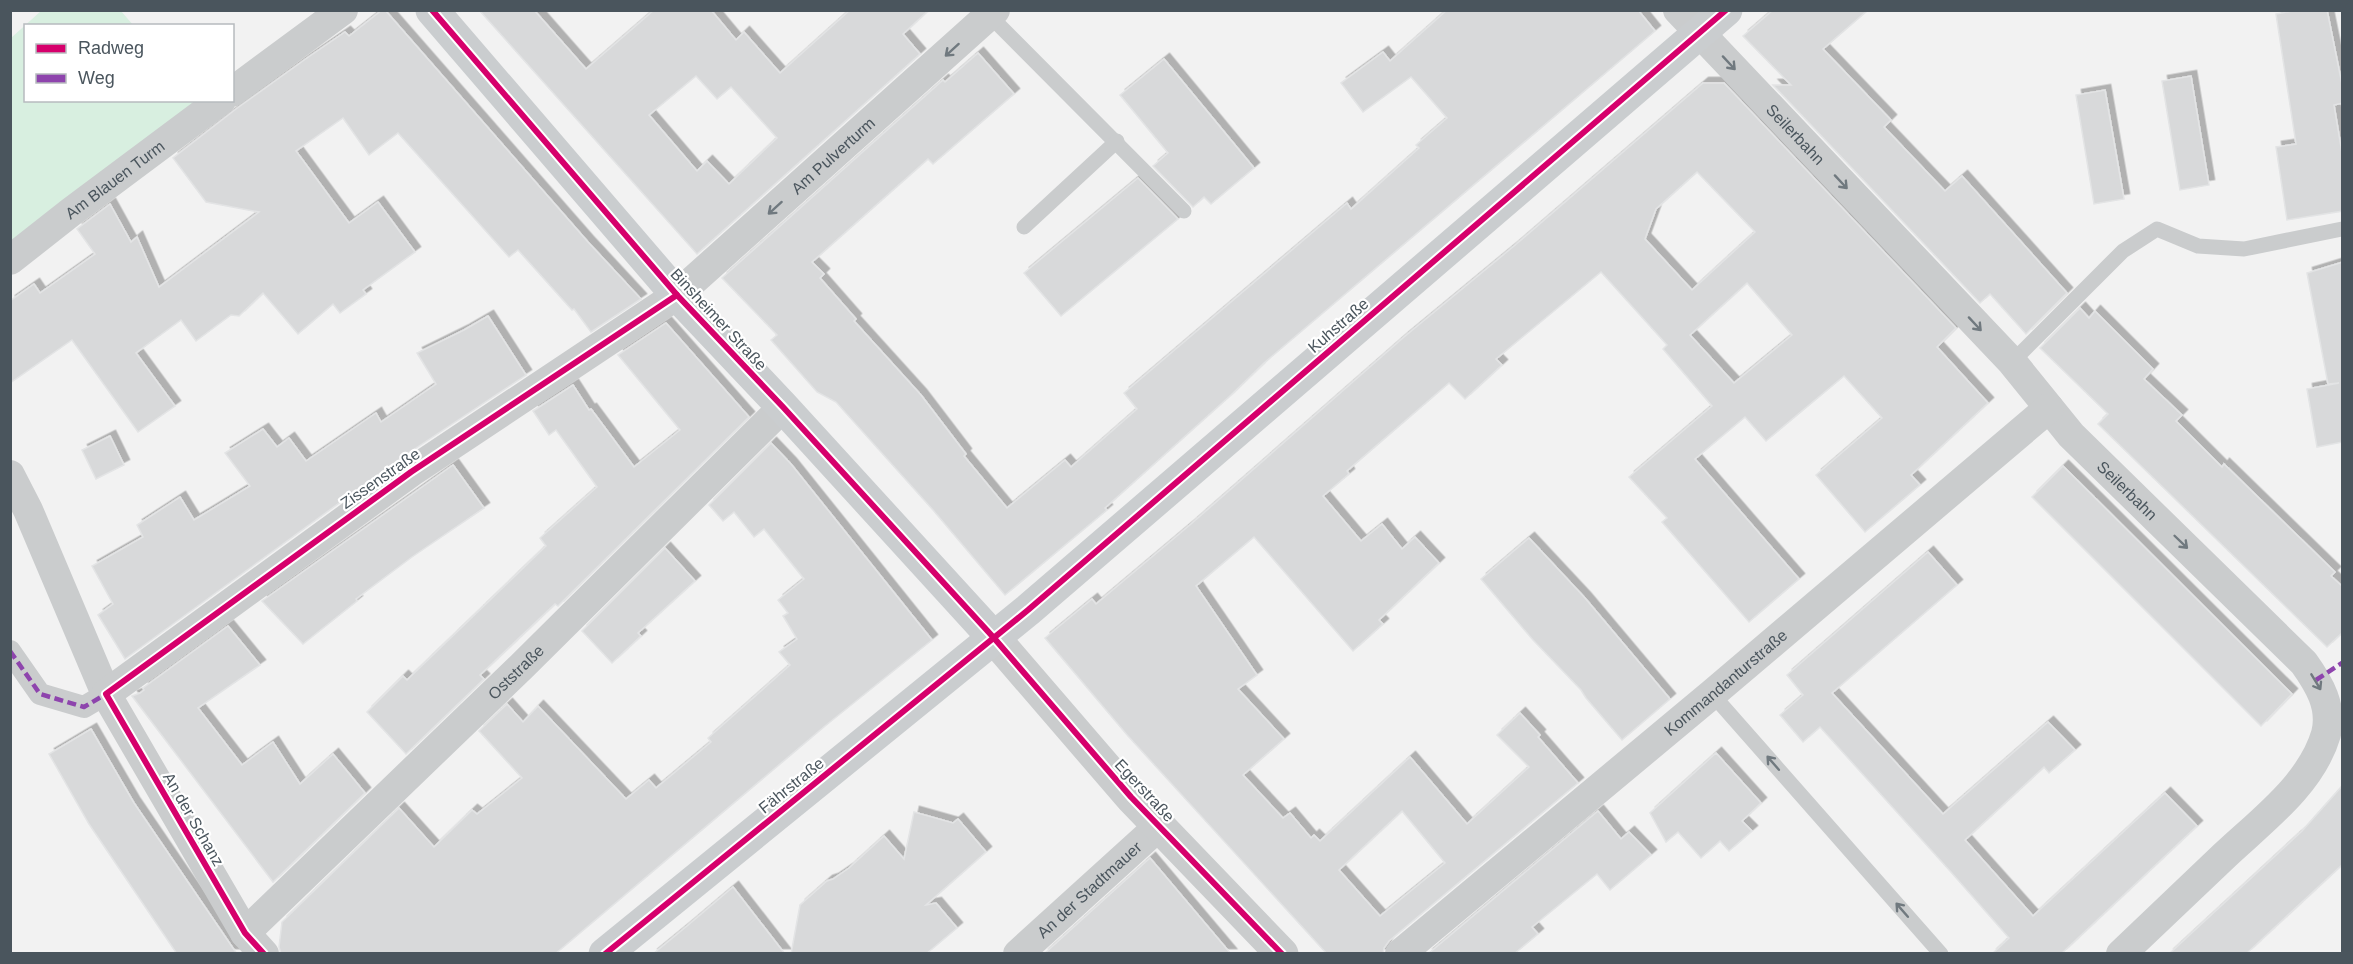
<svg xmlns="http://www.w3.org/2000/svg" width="2353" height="964" viewBox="0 0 2353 964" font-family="Helvetica,sans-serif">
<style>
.green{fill:#d8efe0}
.building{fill:#d8d9da;stroke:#e3e4e5;stroke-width:1.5;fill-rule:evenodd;filter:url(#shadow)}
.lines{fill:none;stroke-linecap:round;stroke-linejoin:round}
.service{stroke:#cacccd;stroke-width:15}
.pedestrian{stroke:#cacccd;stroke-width:22}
.minor{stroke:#cacccd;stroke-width:30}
.tertiary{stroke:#cacccd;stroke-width:33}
.secondary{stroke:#cacdcf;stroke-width:33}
.quiet{stroke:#8e44ad;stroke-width:4.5;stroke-dasharray:9 4.5;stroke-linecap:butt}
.cycleway-casing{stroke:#fff;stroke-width:10}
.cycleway{stroke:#d6006c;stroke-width:6}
.oneway{stroke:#70797f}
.labels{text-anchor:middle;stroke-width:4.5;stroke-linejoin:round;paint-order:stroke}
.street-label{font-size:16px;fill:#4a555d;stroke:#fff}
</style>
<defs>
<filter id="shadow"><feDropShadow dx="5.5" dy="-5.5" stdDeviation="0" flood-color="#0004"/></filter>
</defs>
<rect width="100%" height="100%" fill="#f2f2f2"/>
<path class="green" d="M41 11H121L133 25 26 26V100H191L195 106 11 247V38Z"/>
<g class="building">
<path d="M382 10H385L588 242 641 299 591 332 574 309 572 310 518 250 509 257 398 133 369 155 343 118 296 151 349 223 378 202 415 252 363 290 366 294 340 313 333 304 298 334 263 293 239 316 231 315 196 341 181 320 136 353 175 406 138 432 72 340 10 383V301L34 284 40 293 95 254 77 229 110 204 131 242 137 237 159 287 259 212 206 202 173 158 236 109 307 58 345 32 349 36Z"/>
<path d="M479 10H534L586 69 654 10H711L736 40 744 32 780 73 850 10H929L903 34 920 54 697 254ZM696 76 717 99 731 87 777 138 729 184 707 161 697 171 649 115Z"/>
<path d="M1447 10H1638L1655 31 1264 363 1231 395 1105 508 1107 510 1005 595 933 510 836 402 817 392 771 340 777 335 722 278 943 80 945 82 978 53 1014 94 933 164 928 159 812 262 824 274 820 278 856 319 854 321 921 395 966 454 964 456 1007 508 1065 460 1071 467 1137 409 1124 393 1347 203 1351 209 1419 148 1416 145 1447 118 1411 77 1363 112 1341 83 1383 52 1390 61Z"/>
<path d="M1773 10H1868L1823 49 1891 120 1884 127 1945 191 1962 176 2067 293 2026 334 1990 294 1980 303 1773 85H1791L1743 36Z"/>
<path d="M2298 10H2327L2343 89V103L2334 105 2343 159V211L2287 220 2276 147 2296 144 2276 14Z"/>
<path d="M1164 59 1254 168 1211 204 1204 197 1193 207 1153 166 1168 153 1120 95Z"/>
<path d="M2191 76 2209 185 2180 190 2162 81Z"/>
<path d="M1703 83H1724L1956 328 1937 347 1988 403 1911 475 1920 485 1865 532 1816 475 1882 418 1844 376 1766 441 1745 417 1695 459 1799 579 1749 622 1662 522 1667 518 1629 477 1712 406 1663 349 1667 345 1601 272 1496 359 1502 365 1465 399 1449 383 1347 471 1349 474 1323 496 1361 541 1382 524 1402 549 1415 537 1439 563 1379 620 1383 624 1353 651 1254 537 1196 586 1257 675 1238 689 1284 739 1243 775 1283 818 1290 813 1311 838 1314 835 1320 841 1410 757 1467 824 1529 767 1497 735 1520 713 1540 735 1538 737 1578 783 1389 941 1384 948 1383 954H1327L1128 736 1045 638 1092 599 1096 604 1191 524 1404 337 1514 246ZM1697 172 1755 232 1692 290 1645 239 1656 209ZM1747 283 1792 335 1734 383 1690 335ZM1402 811 1445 863 1380 916 1339 870Z"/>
<path d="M2105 90 2124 199 2094 204 2076 95Z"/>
<path d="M1138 178 1178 219 1061 316 1024 273Z"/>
<path d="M2343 262V442L2317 447 2307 389 2339 383 2328 384 2307 273Z"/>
<path d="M2080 308 2089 318 2095 311 2153 369 2144 379 2182 415 2176 421 2222 467 2224 464 2335 572 2331 576 2343 587V632L2327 647 2098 424 2108 414 2040 348Z"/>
<path d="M488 316 526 375 401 458 125 659 98 615 113 604 92 566 143 537 137 525 180 497 194 520 250 486 225 453 263 429 277 447 289 438 306 461 376 413 381 422 436 384 417 353 464 330Z"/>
<path d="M666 323 749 417 558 606 555 604 480 675 484 679 406 754 367 712 403 676 407 680 546 546 540 538 597 487 556 430 549 435 533 411 573 385 589 410 591 409 634 467 680 430 618 355Z"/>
<path d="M110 436 124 465 96 479 82 450Z"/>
<path d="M771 443 791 464 932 640 825 726 555 954H281L279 947 282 922 399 808 434 847 472 810 477 814 522 778 479 731 507 704 523 722 538 706 626 799 649 780 656 788 711 742 708 738 790 665 779 652 797 639 783 616 788 613 778 600 804 579 764 529 754 537 734 512 723 521 709 505Z"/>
<path d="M453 465 484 508 412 557 356 599 357 601 303 644 262 601Z"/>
<path d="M2063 466 2292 694 2261 726 2032 497Z"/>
<path d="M1529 538 1585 598 1670 699 1622 740 1586 698 1581 690 1533 640 1481 579Z"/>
<path d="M665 548 695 581 638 633 641 636 612 663 582 631Z"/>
<path d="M1928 552 1957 585 1832 693 1943 814 2048 722 2075 750 2049 773 2044 767 1965 840 2033 916 2165 793 2197 826 2061 954H1992L2009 938 1950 871 1820 727 1803 742 1780 715 1803 695 1787 675Z"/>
<path d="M228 626 260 665 198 708 242 765 273 742 300 784 333 754 365 793 273 882 132 696 140 693 144 690 143 688Z"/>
<path d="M91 729 134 803 237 954H177L89 824 49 754Z"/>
<path d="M1716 753 1761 803 1742 821 1752 831 1729 851 1720 841 1701 858 1678 832 1666 842 1650 813Z"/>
<path d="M2343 785V864L2246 954H2169L2302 831Z"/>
<path d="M1598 811 1621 839 1629 832 1651 855 1610 890 1597 874 1532 927 1538 934 1514 954H1428Z"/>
<path d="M914 812 953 823 958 819 986 852 926 905 936 903 957 928 926 954H791L800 905 827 881 833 879 849 868 884 836 904 859Z"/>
<path d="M1150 858 1231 954H1044Z"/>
<path d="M733 887 785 954H653L687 926Z"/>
</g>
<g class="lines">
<g class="service">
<path d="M990 16 1184 211"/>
<path d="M1024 227 1117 141"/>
<path d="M2012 362 2123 251 2157 229 2198 246 2244 249 2342 229"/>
<path d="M1712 694 1941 954"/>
</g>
<path class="pedestrian" d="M10 651 40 694 84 707 106 694"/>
<g class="minor">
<path id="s1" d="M1678 10 2012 362 2071 435 2304 663C2319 684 2333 707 2326 734 2311 785 2261 821 2224 856 2190 888 2156 921 2121 954"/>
<path d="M232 92 343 10"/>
<path id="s2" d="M10 260 71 212 221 100"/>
<path d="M10 475 28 510 106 694 245 933 264 954"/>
<path id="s3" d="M106 694 411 472 677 295 995 10"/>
<path id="s4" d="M245 933 522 666 783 407"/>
<path id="s5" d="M1018 954 1159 826"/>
<path id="s6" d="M1400 954 1712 694 2049 408"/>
</g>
<path class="tertiary" d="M994 638 1131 797 1282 954"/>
<g class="secondary">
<path d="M432 10 677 295 783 407 994 638"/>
<path d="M605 954 1028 610 1726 10"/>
</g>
<g class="quiet">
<path d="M10 651 40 694 84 707 106 694"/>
<path d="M2316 680 2342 663"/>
</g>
<defs>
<g id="cycleway">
<path d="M432 10 677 295 783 407 994 638 1131 797 1282 954"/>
<path d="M264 954 245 933 106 694 411 472 677 295"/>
<path d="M605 954 1028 610 1726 10"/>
</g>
</defs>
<use href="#cycleway" class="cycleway-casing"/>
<use href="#cycleway" class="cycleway"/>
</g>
<defs><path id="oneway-shaft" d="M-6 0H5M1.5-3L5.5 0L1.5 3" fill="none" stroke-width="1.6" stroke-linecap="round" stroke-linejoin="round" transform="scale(1.5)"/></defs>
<g class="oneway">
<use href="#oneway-shaft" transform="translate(952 50) rotate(138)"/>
<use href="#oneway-shaft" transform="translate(1729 63) rotate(47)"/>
<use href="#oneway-shaft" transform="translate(1841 182) rotate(47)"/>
<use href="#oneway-shaft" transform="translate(775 208) rotate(138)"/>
<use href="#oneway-shaft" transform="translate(1975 324) rotate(47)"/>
<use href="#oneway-shaft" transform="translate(2181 542) rotate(44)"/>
<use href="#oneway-shaft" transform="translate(2316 682) rotate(59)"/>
<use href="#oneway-shaft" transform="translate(1773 763) rotate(-131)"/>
<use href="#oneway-shaft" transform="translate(1902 910) rotate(-131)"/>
</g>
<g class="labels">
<g class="street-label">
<text dy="6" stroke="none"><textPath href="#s1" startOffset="171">Seilerbahn</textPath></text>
<text dy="6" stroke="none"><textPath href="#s3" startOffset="906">Am Pulverturm</textPath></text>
<text dy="6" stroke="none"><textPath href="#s2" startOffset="132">Am Blauen Turm</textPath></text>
<text transform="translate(719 319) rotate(47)" y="6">Binsheimer Straße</text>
<text transform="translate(1338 325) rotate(-41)" y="6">Kuhstraße</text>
<text transform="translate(380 478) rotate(-35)" y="6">Zissenstraße</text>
<text dy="6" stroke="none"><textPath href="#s1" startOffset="658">Seilerbahn</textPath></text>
<text dy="6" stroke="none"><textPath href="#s4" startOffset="376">Oststraße</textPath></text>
<text dy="6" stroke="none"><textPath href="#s6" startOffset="424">Kommandanturstraße</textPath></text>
<text transform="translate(791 785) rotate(-39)" y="6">Fährstraße</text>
<text transform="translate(1145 790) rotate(47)" y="6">Egerstraße</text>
<text transform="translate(194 819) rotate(60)" y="6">An der Schanz</text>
<text dy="6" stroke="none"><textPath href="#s5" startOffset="96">An der Stadtmauer</textPath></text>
</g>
</g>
<rect width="2353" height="964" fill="none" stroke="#4a555d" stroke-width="24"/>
<rect x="24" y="24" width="210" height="78" fill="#ffffff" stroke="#b7bbbe" stroke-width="1.5"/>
<rect x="36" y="44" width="30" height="9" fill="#d6006c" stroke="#b7bbbe" stroke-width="1.5"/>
<text x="78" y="54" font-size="18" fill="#4a555d">Radweg</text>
<rect x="36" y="74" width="30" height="9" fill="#8e44ad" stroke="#b7bbbe" stroke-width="1.5"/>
<text x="78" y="84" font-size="18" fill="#4a555d">Weg</text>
</svg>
